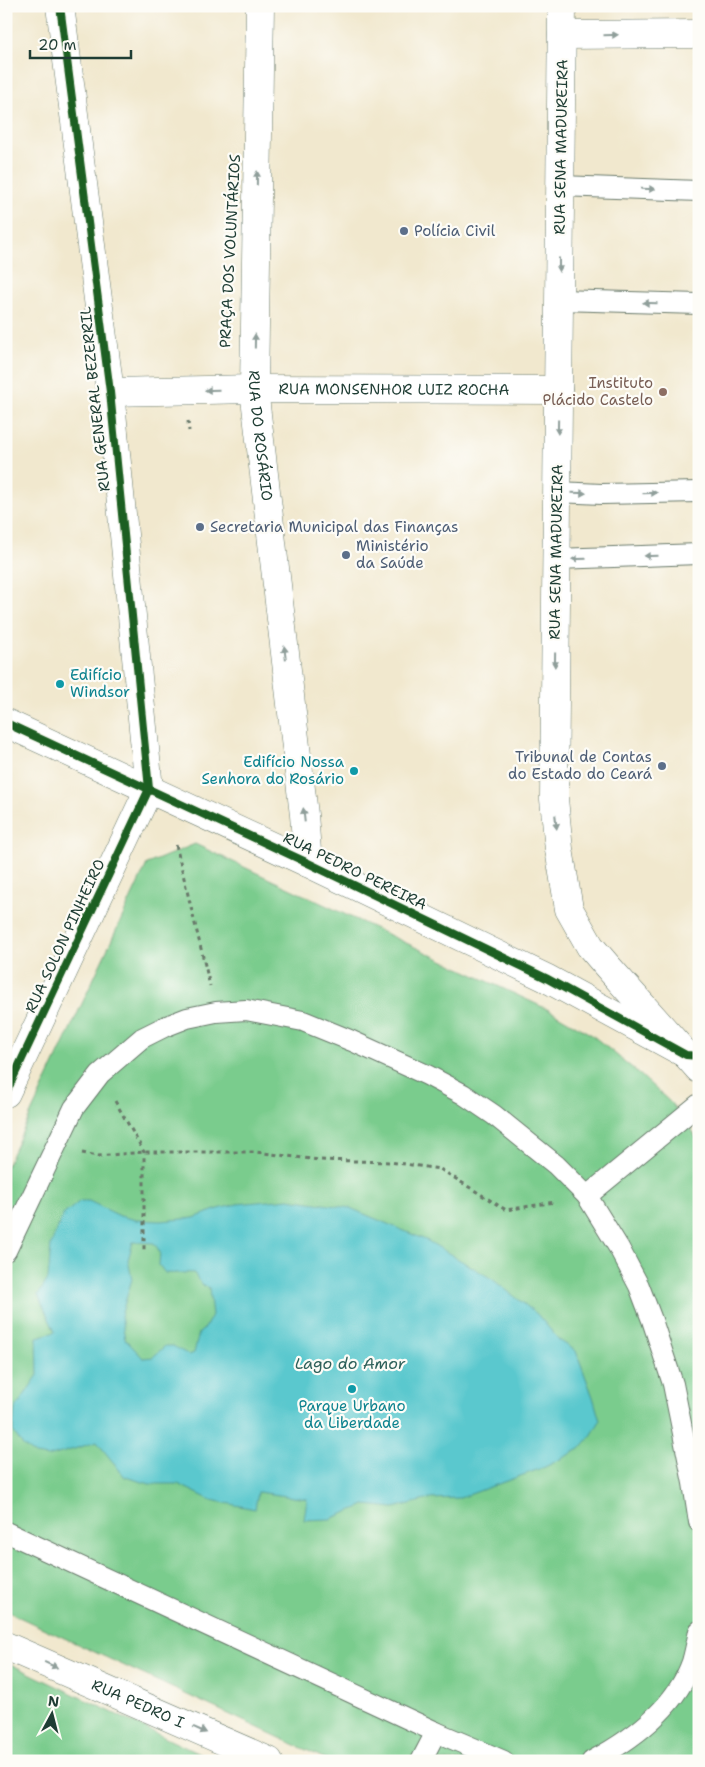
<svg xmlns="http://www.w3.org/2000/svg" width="705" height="1767" viewBox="0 0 705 1767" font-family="'Shantell Sans',sans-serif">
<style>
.green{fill:#7acc8d;stroke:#4c8460}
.water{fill:#5ac8ce;stroke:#3c8281;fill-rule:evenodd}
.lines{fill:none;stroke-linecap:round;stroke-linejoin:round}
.service-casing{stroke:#68796a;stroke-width:22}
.minor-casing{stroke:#68796a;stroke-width:29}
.primary-casing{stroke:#68796a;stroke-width:29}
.path{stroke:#68796a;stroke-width:3;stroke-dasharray:4 4;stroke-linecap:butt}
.service{stroke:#fff;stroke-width:20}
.minor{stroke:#fff;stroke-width:28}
.primary{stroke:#fff;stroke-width:28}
.cycleway-casing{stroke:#fdfcf7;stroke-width:11}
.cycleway{stroke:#1b5e20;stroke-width:8}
.oneway{fill:#8f9e9a}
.service-dot{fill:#5c6f8a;stroke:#fdfcf7;stroke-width:2}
.education-dot{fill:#8d6e63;stroke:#fdfcf7;stroke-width:2}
.culture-dot{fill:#0f9aa8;stroke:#fdfcf7;stroke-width:2}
.labels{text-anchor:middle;stroke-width:4.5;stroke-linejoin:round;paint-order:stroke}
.street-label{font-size:15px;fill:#1f3d34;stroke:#fdfcf7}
.service-label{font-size:15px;fill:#4e5e75;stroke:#fdfcf7;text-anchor:start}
.education-label{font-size:15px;fill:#785e54;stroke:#fdfcf7;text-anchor:end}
.culture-label{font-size:15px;fill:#0d838f;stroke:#fdfcf7;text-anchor:start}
.water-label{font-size:16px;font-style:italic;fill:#2e605a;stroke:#fdfcf7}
</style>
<rect width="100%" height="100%" fill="#fdfcf7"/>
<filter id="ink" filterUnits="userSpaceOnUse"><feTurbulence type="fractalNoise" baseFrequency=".02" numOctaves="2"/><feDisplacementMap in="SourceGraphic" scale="10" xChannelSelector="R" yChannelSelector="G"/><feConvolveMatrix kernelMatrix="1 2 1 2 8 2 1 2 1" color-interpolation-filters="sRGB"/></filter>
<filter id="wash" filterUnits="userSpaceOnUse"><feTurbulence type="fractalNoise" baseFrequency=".0096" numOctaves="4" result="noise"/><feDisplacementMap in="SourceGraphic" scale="20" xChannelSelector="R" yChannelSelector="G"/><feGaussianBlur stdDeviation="1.12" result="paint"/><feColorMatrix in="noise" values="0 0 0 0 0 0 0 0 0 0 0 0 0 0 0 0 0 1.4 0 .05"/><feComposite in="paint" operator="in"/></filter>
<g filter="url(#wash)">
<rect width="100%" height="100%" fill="#f1e8ce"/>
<g class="green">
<path d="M195 844 549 1010 592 1035 636 1071 670 1102 691 1128 699 1144V1761H330L6 1611V1167L147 864Z"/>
<path d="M6 1662 214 1761H6Z"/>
</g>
<path class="water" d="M289 1199 350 1208 428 1241 492 1279 537 1314 559 1340 576 1351 593 1397 600 1421 591 1436 580 1449 545 1467 460 1498 429 1499 394 1508 365 1505 330 1519 304 1520 307 1499 258 1492 255 1509 211 1500 178 1484H150L125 1477 97 1442 48 1457 35 1455 23 1446 13 1431 15 1409 38 1375 37 1337 55 1332 38 1295 48 1279 51 1244 63 1215 80 1201H89L120 1216 136 1220 161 1221 194 1218 215 1210 237 1204ZM133 1242 154 1243 160 1252 159 1265 165 1273C175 1274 184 1272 194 1273L202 1285 209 1288 212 1315 205 1328 199 1333 194 1353 189 1355 173 1346H165L153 1357 143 1358 125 1339 121 1316 132 1279 128 1260Z"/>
</g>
<g filter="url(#ink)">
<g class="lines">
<defs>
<g id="service">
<path d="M560 186 699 191"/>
<path d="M559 300 699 304"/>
<path d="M557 492 602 494 699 492"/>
<path d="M556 559 699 554"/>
<path d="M587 1196 699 1104"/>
<path d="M6 1251 74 1108 100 1074 142 1038 164 1027 187 1018 216 1012 246 1010 303 1021 352 1041 427 1075 463 1094 494 1115 556 1165 587 1196 619 1248 639 1286 652 1320 673 1384 693 1483 699 1522"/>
<path d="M6 1532 436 1732 504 1761"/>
<path d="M421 1761 436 1732"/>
<path d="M592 1761C633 1739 676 1708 692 1662 695 1652 697 1641 699 1631"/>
</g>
<g id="minor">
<path id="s1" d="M260 6 254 389 304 815 308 863"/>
<path d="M562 35 699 34"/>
<path id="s2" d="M110 392 254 389 558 390"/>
<path d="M6 723 308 863 546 978 684 1053"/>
<path d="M6 1093 149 789 110 392 60 6"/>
<path id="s3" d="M6 1646 269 1761"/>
</g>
<path id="primary" d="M562 6 554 799 559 849 569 909 590 946 608 967 699 1069"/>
</defs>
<use href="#service" class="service-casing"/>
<use href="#minor" class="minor-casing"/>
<use href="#primary" class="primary-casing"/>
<g class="path">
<path d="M188 421 189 431"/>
<path d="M176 845 210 986"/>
<path d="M115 1101 144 1152V1253"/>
<path d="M82 1153 98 1156 144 1152H255L319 1160 390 1162 440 1169 506 1210 555 1202"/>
</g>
<use href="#service" class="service"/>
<use href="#minor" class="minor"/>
<use href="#primary" class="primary"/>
<defs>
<g id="cycleway">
<path d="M6 723 308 863 546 978 686 1055 699 1056"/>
<path d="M6 1093 149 789 110 392 60 6"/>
</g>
</defs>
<use href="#cycleway" class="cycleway-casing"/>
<use href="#cycleway" class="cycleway"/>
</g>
<defs><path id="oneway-solid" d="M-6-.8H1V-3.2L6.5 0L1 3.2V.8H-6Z" transform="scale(1.25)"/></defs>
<g class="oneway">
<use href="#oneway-solid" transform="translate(611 35) rotate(-1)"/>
<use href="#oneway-solid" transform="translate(257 178) rotate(-89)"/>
<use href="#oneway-solid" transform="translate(648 189) rotate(2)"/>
<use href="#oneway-solid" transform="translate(559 265) rotate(90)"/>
<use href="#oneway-solid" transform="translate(650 303) rotate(-179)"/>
<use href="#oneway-solid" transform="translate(255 341) rotate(-89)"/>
<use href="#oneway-solid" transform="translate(212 390) rotate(179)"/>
<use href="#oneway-solid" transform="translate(558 427) rotate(91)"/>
<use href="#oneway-solid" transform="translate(579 493) rotate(2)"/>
<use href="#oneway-solid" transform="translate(650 493) rotate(-1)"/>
<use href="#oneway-solid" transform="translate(651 556) rotate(178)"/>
<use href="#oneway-solid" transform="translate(579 559) rotate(178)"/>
<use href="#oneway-solid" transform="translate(285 653) rotate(-97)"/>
<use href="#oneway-solid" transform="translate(555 660) rotate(91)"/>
<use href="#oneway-solid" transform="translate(304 815) rotate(-96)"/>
<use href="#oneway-solid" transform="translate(556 822) rotate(84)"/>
<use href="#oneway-solid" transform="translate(51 1665) rotate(24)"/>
<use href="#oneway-solid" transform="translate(200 1730) rotate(24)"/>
</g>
</g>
<g class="service-dot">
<circle cx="404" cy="231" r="5"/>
<circle cx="200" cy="527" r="5"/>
<circle cx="346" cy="555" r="5"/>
<circle cx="662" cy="766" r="5"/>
</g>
<circle class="education-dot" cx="663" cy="392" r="5"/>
<g class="culture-dot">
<circle cx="60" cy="684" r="5"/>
<circle cx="354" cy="771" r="5"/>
<circle cx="352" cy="1389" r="5"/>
</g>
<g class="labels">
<g class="street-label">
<text transform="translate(561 147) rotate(-89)" y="5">RUA SENA MADUREIRA</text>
<text transform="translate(230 251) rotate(-87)" y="5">PRAÇA DOS VOLUNTÁRIOS</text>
<text dy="5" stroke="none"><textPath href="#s2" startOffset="284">RUA MONSENHOR LUIZ ROCHA</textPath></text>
<text transform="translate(95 399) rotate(-96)" y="5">RUA GENERAL BEZERRIL</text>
<text dy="5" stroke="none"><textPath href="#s1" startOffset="430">RUA DO ROSÁRIO</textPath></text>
<text transform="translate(556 552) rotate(-89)" y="5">RUA SENA MADUREIRA</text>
<text transform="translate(355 871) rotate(26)" y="5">RUA PEDRO PEREIRA</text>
<text transform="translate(65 936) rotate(-65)" y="5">RUA SOLON PINHEIRO</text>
<text dy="5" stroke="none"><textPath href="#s3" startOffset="144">RUA PEDRO I</textPath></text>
</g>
<g class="service-label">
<text x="414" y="236">Polícia Civil</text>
<text x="210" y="532">Secretaria Municipal das Finanças</text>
<text x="356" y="551">Ministério<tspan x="356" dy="17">da Saúde</tspan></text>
<text x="652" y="762" text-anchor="end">Tribunal de Contas<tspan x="652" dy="17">do Estado do Ceará</tspan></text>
</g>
<g class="education-label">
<text x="653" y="388">Instituto<tspan x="653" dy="17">Plácido Castelo</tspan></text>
</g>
<g class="culture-label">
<text x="70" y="680">Edifício<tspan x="70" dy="17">Windsor</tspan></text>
<text x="344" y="767" text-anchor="end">Edifício Nossa<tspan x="344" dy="17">Senhora do Rosário</tspan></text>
<text x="352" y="1411" text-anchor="middle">Parque Urbano<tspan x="352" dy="17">da Liberdade</tspan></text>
</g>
<g class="water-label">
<text x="350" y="1369">Lago do Amor</text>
</g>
</g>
<rect width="705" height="1767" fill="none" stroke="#fdfcf7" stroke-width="25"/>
<g transform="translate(52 1714) rotate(7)" stroke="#fdfcf7" stroke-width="4" paint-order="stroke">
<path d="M0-4L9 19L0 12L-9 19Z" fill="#1f3d34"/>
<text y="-8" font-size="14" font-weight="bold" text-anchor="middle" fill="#1f3d34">N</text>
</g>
<path d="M30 50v8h101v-8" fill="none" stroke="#1f3d34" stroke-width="2.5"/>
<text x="38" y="50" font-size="15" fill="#1f3d34" stroke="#fdfcf7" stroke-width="4" paint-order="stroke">20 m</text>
</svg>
